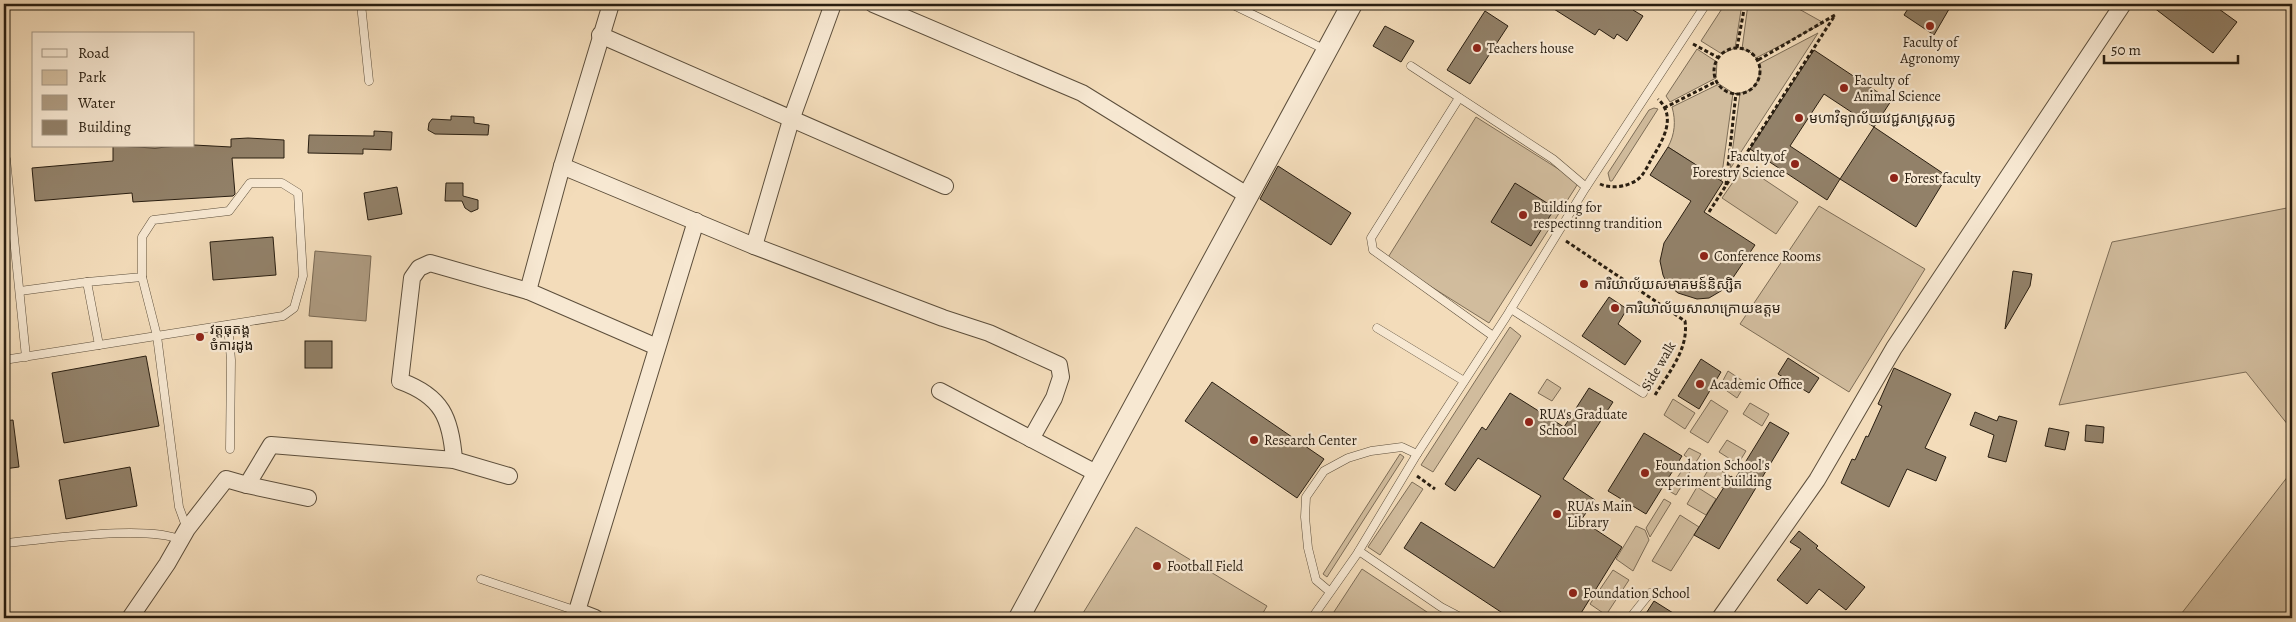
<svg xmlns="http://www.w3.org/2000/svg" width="2296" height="622" viewBox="0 0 2296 622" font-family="Alegreya,'Noto Sans Khmer',serif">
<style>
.green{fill:#d1bc9d;stroke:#7d6d57}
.water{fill:#ae9b81;stroke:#796954}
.building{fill:#928169;stroke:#291e11}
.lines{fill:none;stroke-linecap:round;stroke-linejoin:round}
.service-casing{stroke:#5c4e3b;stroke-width:9}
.minor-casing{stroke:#5c4e3b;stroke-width:18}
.tertiary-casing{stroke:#5c4e3b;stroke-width:22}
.path{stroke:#291e11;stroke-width:3;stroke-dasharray:4 2.5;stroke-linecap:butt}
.service{stroke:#f7e8d2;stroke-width:8}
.minor{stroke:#f7e8d2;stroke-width:16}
.tertiary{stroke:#f7e8d2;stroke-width:20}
.poi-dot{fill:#8f2418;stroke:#f7e8d2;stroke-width:2}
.labels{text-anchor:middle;stroke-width:4.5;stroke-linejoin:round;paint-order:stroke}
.poi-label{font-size:14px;fill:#291e11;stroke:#f7e8d2;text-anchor:start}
.street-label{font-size:14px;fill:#291e11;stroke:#f7e8d2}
</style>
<rect width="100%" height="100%" fill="#f3dcba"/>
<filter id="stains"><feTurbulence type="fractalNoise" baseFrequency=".004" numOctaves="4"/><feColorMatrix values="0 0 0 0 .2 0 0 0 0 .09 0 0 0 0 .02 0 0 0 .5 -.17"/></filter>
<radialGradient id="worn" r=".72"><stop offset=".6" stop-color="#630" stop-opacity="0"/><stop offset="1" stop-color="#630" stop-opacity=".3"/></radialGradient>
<g class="green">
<path d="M1725 4H1742L1735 48 1722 54 1701 41Z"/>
<path d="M1748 4H1790L1824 23 1756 58 1750 52 1742 49Z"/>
<path d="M1818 33 1730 169 1740 93C1755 91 1762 78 1759 64Z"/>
<path d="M1697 49 1717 62 1716 78 1670 102 1666 96Z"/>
<path d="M1719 84 1733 93 1721 181 1668 147C1675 134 1676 121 1672 107Z"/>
<path d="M1654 108 1658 109 1612 181H1610L1608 173 1649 110Z"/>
<path d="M1476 117 1579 182 1489 323 1387 259Z"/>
<path d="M1744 166 1798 202 1776 234 1722 198Z"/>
<path d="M1819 206 1925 269 1849 392 1740 324Z"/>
<path d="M2292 207V430L2246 372 2059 405 2112 242Z"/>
<path d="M1510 327 1521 336 1433 472 1421 465Z"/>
<path d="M1728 371 1746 383 1737 398 1720 386Z"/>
<path d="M1547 379 1561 388 1552 401 1538 393Z"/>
<path d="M1673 399 1695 413 1685 429 1664 415Z"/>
<path d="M1711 400 1728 411 1708 443 1690 432Z"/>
<path d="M1750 403 1769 414 1762 426 1743 414Z"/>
<path d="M1727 440 1746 451 1738 464 1719 452Z"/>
<path d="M1689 448 1701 454 1676 495 1669 491 1689 459 1684 455Z"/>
<path d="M1400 454 1404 457 1327 577 1323 574Z"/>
<path d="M1711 465 1730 476 1723 488 1704 477Z"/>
<path d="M2292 471V618H2178Z"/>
<path d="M1412 482 1423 489 1380 555 1368 547Z"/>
<path d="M1697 487 1716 499 1706 515 1687 504Z"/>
<path d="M1664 499 1671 503 1650 537 1646 528Z"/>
<path d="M1680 515 1699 527 1671 571 1652 561Z"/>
<path d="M1636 526 1645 530 1649 540 1633 571 1616 559Z"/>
<path d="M1136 527 1267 606 1260 618H1080Z"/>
<path d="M1362 569 1436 618H1330Z"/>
<path d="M1613 570 1629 580 1606 615 1590 604Z"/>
</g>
<path class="water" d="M315 251 371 256 366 321 309 316Z"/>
<g class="building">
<path d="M1546 4H1637L1633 10 1643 16 1627 41 1617 34 1614 39 1599 29 1595 35Z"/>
<path d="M1911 4H1952L1934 35 1904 15Z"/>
<path d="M2149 4H2212L2237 22 2213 53Z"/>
<path d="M1485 11 1508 26 1470 84 1447 70Z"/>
<path d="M1385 26 1414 41 1401 62 1373 46Z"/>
<path d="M1814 50 1891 101 1874 127 1824 94 1790 146 1840 179 1827 200 1750 149Z"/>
<path d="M451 116 474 117V123L489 125 488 135 435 134 428 130 429 123 432 119 451 120Z"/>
<path d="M1874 127 1947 176 1916 227 1840 179Z"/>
<path d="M374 131 392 132 391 150 363 149V154L308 153 309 135 374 136Z"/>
<path d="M248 138 284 140V158H232L235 194 233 196 133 202 132 193 35 201 32 168 113 161V146L155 148 194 145 231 147V139Z"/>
<path d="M1668 147 1723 182 1704 212 1755 245 1726 288 1709 298 1697 299 1678 293 1667 284 1663 275 1660 261 1664 243 1691 201 1650 175Z"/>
<path d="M1278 166 1351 213 1331 245 1260 199Z"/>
<path d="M446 183H463V196L478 200V209L471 212 465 208 462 201H445Z"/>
<path d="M1515 183 1555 208 1531 246 1491 222Z"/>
<path d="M397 187 402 214 368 220 364 193Z"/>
<path d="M273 237 276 275 213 280 210 242Z"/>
<path d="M2013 271 2032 274 2030 286 2005 329Z"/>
<path d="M1609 297 1627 309 1618 324 1641 341 1625 365 1582 336Z"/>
<rect x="305" y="341" width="27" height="27"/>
<path d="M146 356 159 426 64 443 52 373Z"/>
<path d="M1788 358 1819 378 1809 393 1778 374Z"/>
<path d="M1701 359 1721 372 1699 409 1678 396Z"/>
<path d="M1894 368 1951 394 1925 448 1946 457 1936 481 1907 469 1889 507 1841 483 1852 459 1855 460 1866 436 1868 437 1882 406 1878 404Z"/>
<path d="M1212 382 1324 459 1297 498 1185 421Z"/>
<path d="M1589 388 1613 402 1563 479 1595 500 1581 520 1622 547 1578 618H1510L1404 548 1421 522 1494 568 1541 496 1478 458 1455 491 1445 484 1482 427 1486 430 1510 393 1564 427Z"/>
<path d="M1975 412 1997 421 1999 416 2017 421 2006 462 1988 457 1994 435 1970 425Z"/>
<path d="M13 420 19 467 4 469V421Z"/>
<path d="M1770 422 1789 433 1719 549 1694 535 1731 476 1735 479Z"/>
<path d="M2086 425 2104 427 2103 443 2085 441Z"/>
<path d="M2049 428 2069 432 2065 450 2045 446Z"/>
<path d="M1644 433 1682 456 1646 514 1608 491Z"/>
<path d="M130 467 137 506 66 519 59 480Z"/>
<path d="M1799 531 1818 546 1816 548 1865 587 1846 610 1819 589 1807 604 1777 580 1801 549 1790 542Z"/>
<path d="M1654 601 1681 618H1643Z"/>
</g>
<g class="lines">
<defs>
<g id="service">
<path d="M361 4 369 81"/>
<path d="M1231 4 1326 50"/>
<path d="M1411 66 1553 159 1586 187"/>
<path d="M1459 98 1371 238 1373 250 1493 336"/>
<path d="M6 159 26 357"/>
<path d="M142 277 157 336 179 507 187 529"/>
<path d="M20 291 87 282 99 345"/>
<path d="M1511 309 1643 393"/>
<path d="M228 325 231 360 230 449"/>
<path d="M1377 328 1464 381"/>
<path d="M4 360 283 316 294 308 303 276 298 193 282 183H250L229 211 153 220 142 237V277L87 282"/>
<path d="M4 543C44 540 147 524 181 540"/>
<path d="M1359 551 1441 607 1462 618"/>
<path d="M481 579 577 611"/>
<path d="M1329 591 1316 580 1308 548 1305 517 1306 497 1324 471 1348 458 1371 451 1402 447 1417 454"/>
<path d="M1312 618 1357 554 1417 454 1506 317 1586 187 1706 4"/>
<path d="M1630 618 1650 593"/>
</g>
<g id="minor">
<path d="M873 4 1082 93 1247 195"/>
<path d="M600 35 945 186"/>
<path d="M562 166 754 246 943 318 989 333 1059 365 1061 377 1054 398 1031 439"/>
<path d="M754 246 791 120 833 4"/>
<path d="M528 291 562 166 611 4"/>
<path d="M940 391 1098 474"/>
<path d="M454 460C451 418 442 396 400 381L412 278 419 268 430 263 528 291 657 347"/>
<path d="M247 485 308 498"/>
<path d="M130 618 167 564 187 529 226 479 247 485 271 445 454 460 509 476"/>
<path d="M595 618 577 611 696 221"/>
<path d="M1720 618 1817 480 1894 348 2123 4"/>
</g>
<path id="tertiary" d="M1019 618 1352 4"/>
</defs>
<use href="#service" class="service-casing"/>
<use href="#minor" class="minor-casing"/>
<use href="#tertiary" class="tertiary-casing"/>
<g class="path">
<path d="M1693 44 1719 58"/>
<path d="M1737 48 1745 4"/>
<circle cx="1737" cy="71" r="23"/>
<path d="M1664 108 1717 81"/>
<path d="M1600 184C1611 189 1627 187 1637 180 1644 175 1648 165 1652 158 1663 140 1677 117 1658 99"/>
<path d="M1726 185 1736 93"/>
<path d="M1709 212 1835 15 1758 60"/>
<path d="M1566 241 1685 321C1689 349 1669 372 1655 395"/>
<path d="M1417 476 1435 489"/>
</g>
<use href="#service" class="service"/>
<use href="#minor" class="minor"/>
<use href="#tertiary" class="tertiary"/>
</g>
<g class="poi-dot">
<circle cx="1930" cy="26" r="5"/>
<circle cx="1477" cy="48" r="5"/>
<circle cx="1844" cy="88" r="5"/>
<circle cx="1799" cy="118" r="5"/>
<circle cx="1795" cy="164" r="5"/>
<circle cx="1894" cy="178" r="5"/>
<circle cx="1523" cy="215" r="5"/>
<circle cx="1704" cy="256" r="5"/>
<circle cx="1584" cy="284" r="5"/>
<circle cx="1615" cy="308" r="5"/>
<circle cx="200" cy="337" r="5"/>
<circle cx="1700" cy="384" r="5"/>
<circle cx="1529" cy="422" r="5"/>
<circle cx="1254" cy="440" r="5"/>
<circle cx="1645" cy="473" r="5"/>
<circle cx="1557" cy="514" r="5"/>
<circle cx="1157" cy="566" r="5"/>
<circle cx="1573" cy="593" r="5"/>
</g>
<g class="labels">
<g class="poi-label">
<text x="1930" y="47" text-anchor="middle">Faculty of<tspan x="1930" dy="16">Agronomy</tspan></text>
<text x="1487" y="53">Teachers house</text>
<text x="1854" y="85">Faculty of<tspan x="1854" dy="16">Animal Science</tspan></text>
<text x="1809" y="123">មហាវិទ្យាល័យវេជ្ជសាស្ត្រសត្វ</text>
<text x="1785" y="161" text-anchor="end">Faculty of<tspan x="1785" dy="16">Forestry Science</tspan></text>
<text x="1904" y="183">Forest faculty</text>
<text x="1533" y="212">Building for<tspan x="1533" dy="16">respectinng trandition</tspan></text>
<text x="1714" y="261">Conference Rooms</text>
<text x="1594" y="289">ការិយាល័យសមាគមន៍និស្សិត</text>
<text x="1625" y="313">ការិយាល័យសាលាក្រោយឧត្តម</text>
<text x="210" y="334">វត្តធុតង្គ<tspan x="210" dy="16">ចំការដូង</tspan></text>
<text x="1710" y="389">Academic Office</text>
<text x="1539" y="419">RUA's Graduate<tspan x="1539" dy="16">School</tspan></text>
<text x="1264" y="445">Research Center</text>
<text x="1655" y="470">Foundation School's<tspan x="1655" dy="16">experiment building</tspan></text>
<text x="1567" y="511">RUA's Main<tspan x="1567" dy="16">Library</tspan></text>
<text x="1167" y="571">Football Field</text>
<text x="1583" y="598">Foundation School</text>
</g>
<g class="street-label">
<text transform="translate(1658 366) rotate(-60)" y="5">Side walk</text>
</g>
</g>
<rect width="2296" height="622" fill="none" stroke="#f3dcba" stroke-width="20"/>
<rect x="5" y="5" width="2286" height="612" fill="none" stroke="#291e11" stroke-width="2.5"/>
<rect x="10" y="10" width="2276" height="602" fill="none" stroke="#291e11"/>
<rect x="32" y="32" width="162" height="115" fill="#f7e8d2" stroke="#a59785"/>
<rect x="42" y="49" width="25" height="8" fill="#f7e8d2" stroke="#a59785"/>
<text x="78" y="58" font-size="15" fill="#291e11">Road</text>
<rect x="42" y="70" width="25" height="15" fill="#d1bc9d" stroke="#a59785"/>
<text x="78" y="82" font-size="15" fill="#291e11">Park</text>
<rect x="42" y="95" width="25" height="15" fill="#ae9b81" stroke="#a59785"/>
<text x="78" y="108" font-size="15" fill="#291e11">Water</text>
<rect x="42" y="120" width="25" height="15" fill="#928169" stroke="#a59785"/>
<text x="78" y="132" font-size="15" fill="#291e11">Building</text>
<path d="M2104 55v8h134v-8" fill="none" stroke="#291e11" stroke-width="2.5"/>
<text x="2111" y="55" font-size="15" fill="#291e11" stroke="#f7e8d2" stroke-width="4" paint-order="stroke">50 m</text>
<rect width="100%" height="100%" filter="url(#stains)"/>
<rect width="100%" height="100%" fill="url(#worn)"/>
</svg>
